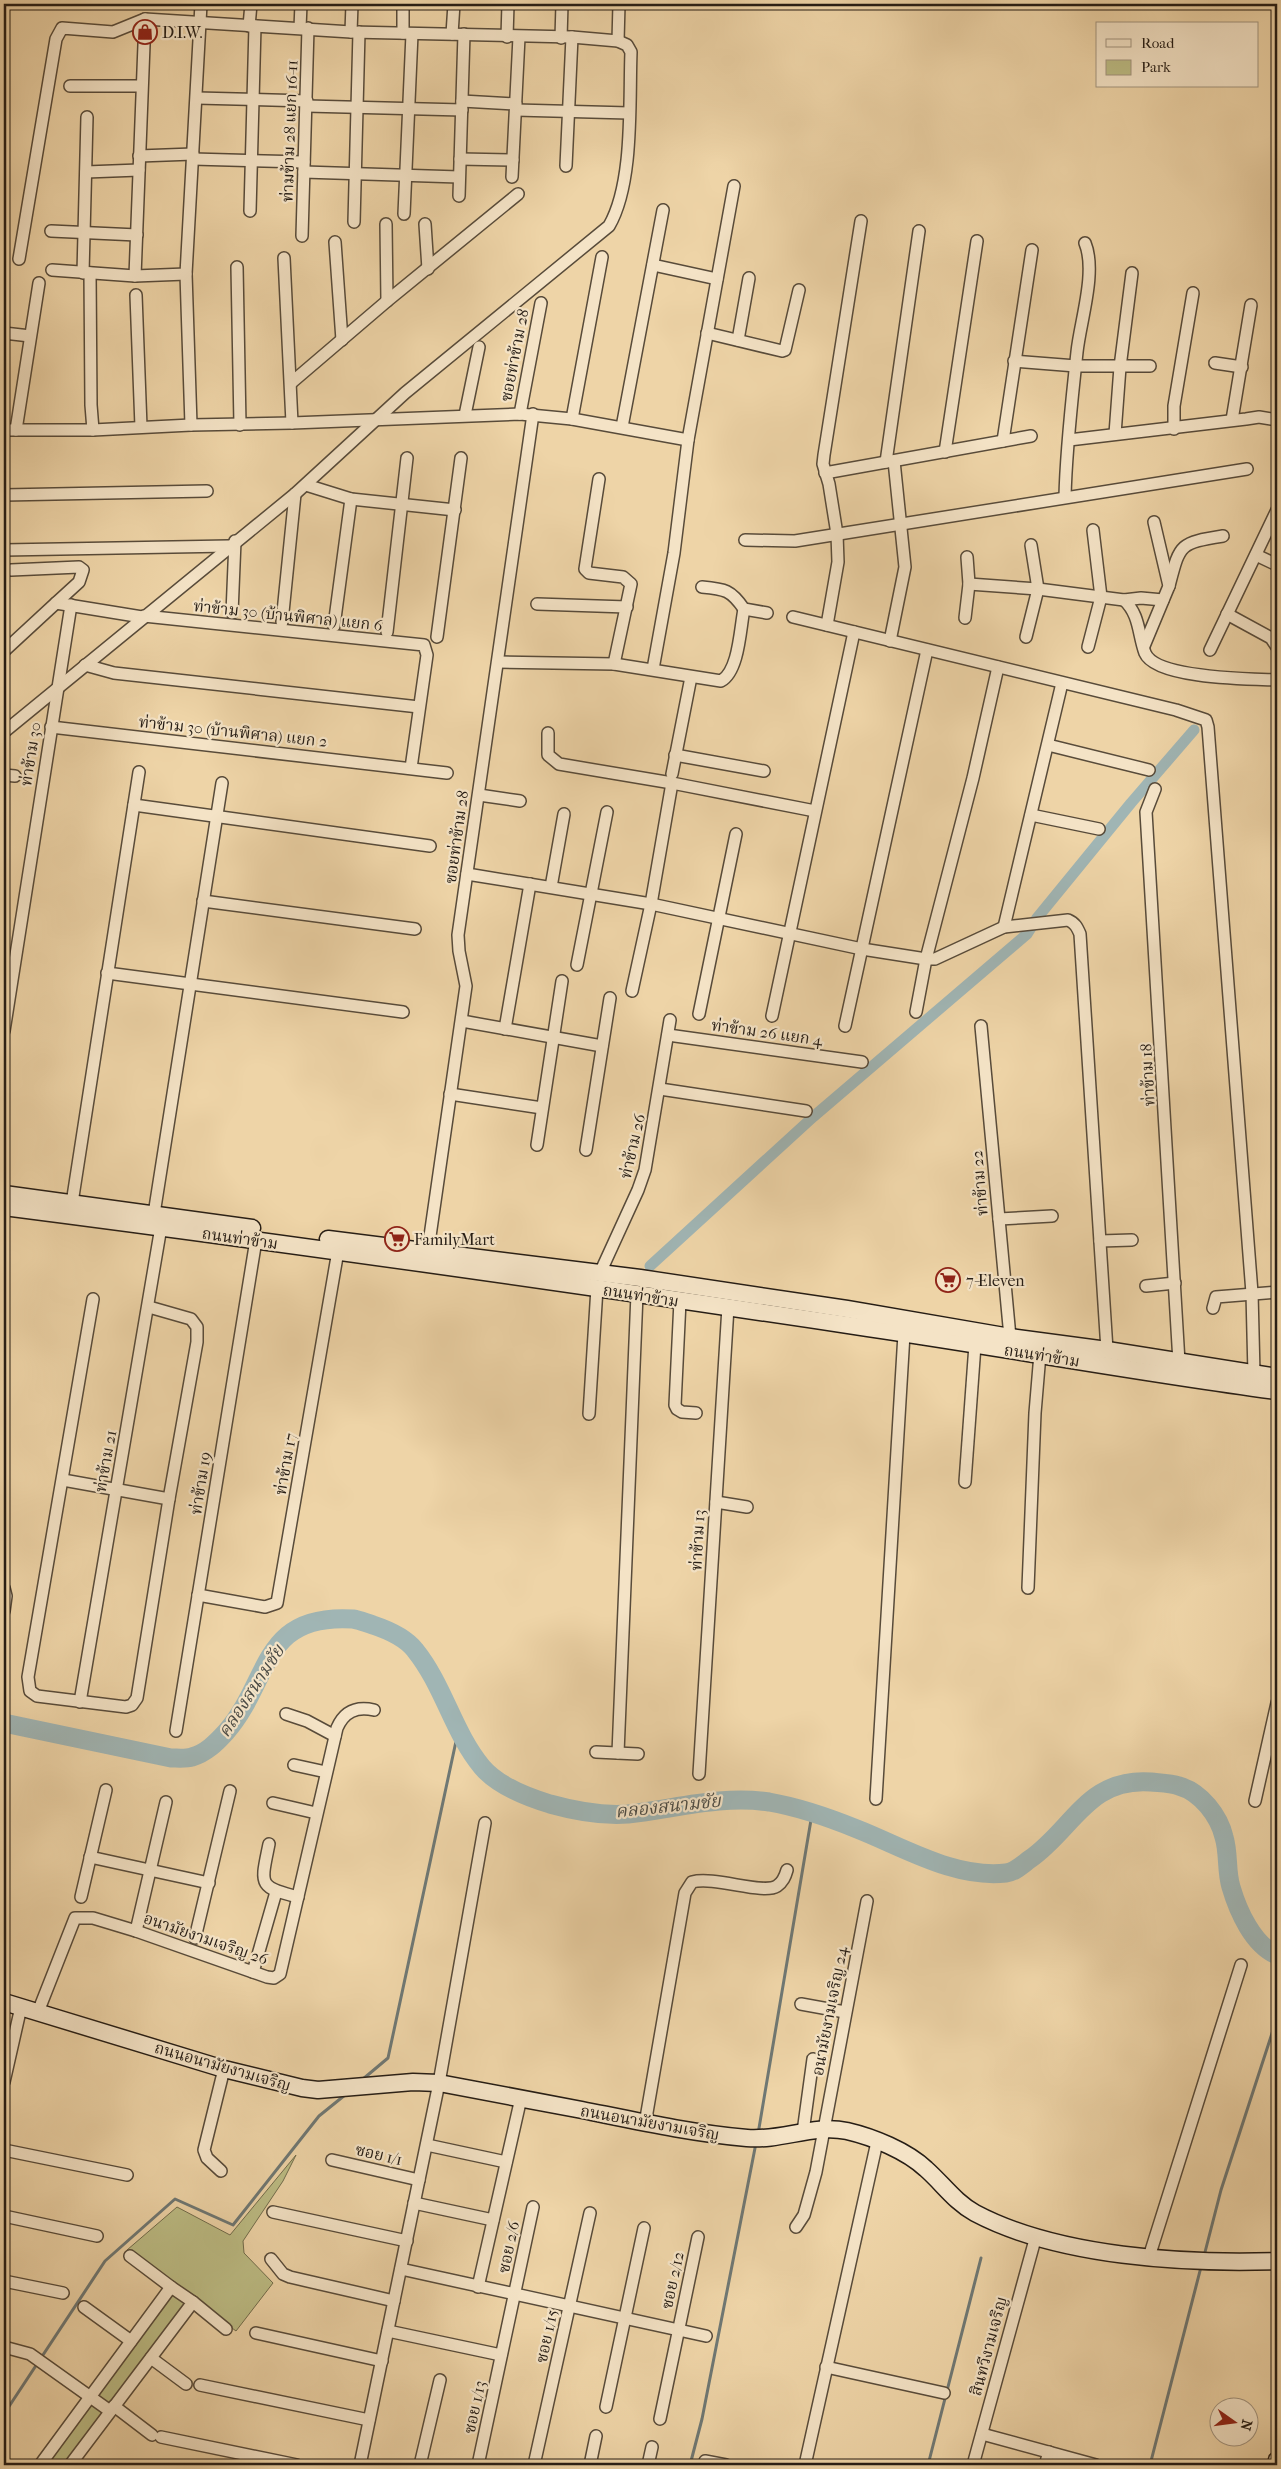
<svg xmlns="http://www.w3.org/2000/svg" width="1281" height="2469" viewBox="0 0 1281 2469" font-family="'IM FELL French Canon','Noto Serif Thai',serif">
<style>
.green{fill:#bcbc84;stroke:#716c4c}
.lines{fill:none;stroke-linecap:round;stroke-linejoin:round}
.stream{stroke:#6f7874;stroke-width:3}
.canal{stroke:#a0b5b4;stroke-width:11}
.river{stroke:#a0b5b4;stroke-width:19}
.street-casing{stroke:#584b3a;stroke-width:14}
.secondary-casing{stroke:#261d15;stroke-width:19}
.street{stroke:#f4e3c6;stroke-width:11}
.secondary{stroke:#f4e3c6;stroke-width:16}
.labels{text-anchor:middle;stroke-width:4.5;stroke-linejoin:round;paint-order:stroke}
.poi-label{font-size:16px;fill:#261d15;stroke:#f4e3c6;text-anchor:start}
.street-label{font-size:16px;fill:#261d15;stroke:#f4e3c6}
.water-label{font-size:18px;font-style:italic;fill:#4b4b45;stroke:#f4e3c6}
</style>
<rect width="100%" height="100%" fill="#eed4a7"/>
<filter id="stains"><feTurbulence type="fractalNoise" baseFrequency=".004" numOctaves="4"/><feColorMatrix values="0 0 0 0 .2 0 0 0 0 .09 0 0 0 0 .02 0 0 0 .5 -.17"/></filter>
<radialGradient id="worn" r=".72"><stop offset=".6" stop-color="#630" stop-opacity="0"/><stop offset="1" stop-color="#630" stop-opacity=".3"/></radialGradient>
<g class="green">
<path d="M296 2155 283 2181 243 2241 244 2253 273 2283 236 2331 127 2250 177 2207 230 2235Z"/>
<path d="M172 2293 186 2303 110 2405 96 2394Z"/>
<path d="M90 2403 103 2413 64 2465H43Z"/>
</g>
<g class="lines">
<g class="stream">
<path d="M363 2079 388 2058 458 1732"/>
<path d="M758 2134 812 1814"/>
<path d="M1204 2256 1221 2190 1277 2018"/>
<path d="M4 2414 105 2261 175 2199 233 2225 319 2116 345 2095"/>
<path d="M690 2465 702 2419 756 2143"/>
<path d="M928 2465 981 2258"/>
<path d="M1150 2465 1201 2267"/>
</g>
<path class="canal" d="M650 1266 813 1117 1027 934 1037 918 1131 803 1194 730"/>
<path class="river" d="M4 1723 171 1758C177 1758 186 1759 192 1757 206 1753 216 1743 226 1732 271 1681 260 1613 353 1619 360 1620 366 1623 373 1625 388 1630 405 1637 415 1650 444 1686 453 1732 482 1767 498 1786 527 1797 550 1804 575 1811 602 1816 628 1814 675 1809 720 1795 769 1802 798 1807 830 1818 857 1829 903 1847 955 1879 1006 1873 1015 1872 1023 1864 1030 1859 1073 1829 1088 1777 1151 1782 1160 1783 1170 1783 1179 1786 1201 1792 1219 1816 1224 1837 1229 1853 1226 1871 1231 1887 1238 1911 1253 1945 1277 1955"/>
<defs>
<g id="street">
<path d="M249 26 251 4"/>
<path d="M300 28 301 4"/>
<path d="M351 32 352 4"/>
<path d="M403 33V4"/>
<path d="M452 34 454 4"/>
<path d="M507 37 508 4"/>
<path d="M561 38 562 4"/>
<path d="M618 41 619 4"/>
<path d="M70 86H141"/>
<path d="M197 98 307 101"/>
<path d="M462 101 516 104"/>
<path d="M307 106 462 110"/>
<path d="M516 110 629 113"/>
<path d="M139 156 193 154"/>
<path d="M193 159 304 162"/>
<path d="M460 159 513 160"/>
<path d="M566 166 572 37"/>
<path d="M86 172 139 170"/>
<path d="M304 172 459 177"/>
<path d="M512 177 519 37"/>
<path d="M459 196 464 34"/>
<path d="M250 211 255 26"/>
<path d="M404 214 412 34"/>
<path d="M354 222 359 32"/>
<path d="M386 224 387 301"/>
<path d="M425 224 428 269"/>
<path d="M51 231 137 235"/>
<path d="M302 236 308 28"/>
<path d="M335 242 342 340"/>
<path d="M284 258 292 423"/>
<path d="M653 265 717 279"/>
<path d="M237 267 240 425"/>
<path d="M52 270 135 276 186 274 201 4"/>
<path d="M83 273 87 117"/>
<path d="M90 273 91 405 93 430"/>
<path d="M186 274 191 425"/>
<path d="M135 276 145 19"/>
<path d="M136 295 141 427"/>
<path d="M4 333 30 336"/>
<path d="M707 333 782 351 785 350 799 290"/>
<path d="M738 340 749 278"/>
<path d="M1014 361 1076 366H1150"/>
<path d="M1215 363 1242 367"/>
<path d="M291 383 387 301 518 194"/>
<path d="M520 414 541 303"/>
<path d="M465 415 479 347"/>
<path d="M572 419 602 257"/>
<path d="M1232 420 1251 305"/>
<path d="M622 427 663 210"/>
<path d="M1174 429V406L1193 293"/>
<path d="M4 430H93L191 425 292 423 520 414 572 419 688 440"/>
<path d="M16 430 39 283"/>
<path d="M1115 434 1120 367 1132 273"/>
<path d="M1069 440 1246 419 1259 417 1277 420"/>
<path d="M1003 441 1032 250"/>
<path d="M945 452 977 241"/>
<path d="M886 462 919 231"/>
<path d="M825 473 1031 436"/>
<path d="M599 479 585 569 589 573 623 577 631 584 614 664"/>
<path d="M306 485 351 499 455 510"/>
<path d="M4 495 207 491"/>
<path d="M1065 497C1066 449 1072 400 1077 352 1080 322 1097 272 1085 243"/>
<path d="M745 540 795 541 1247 469"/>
<path d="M4 550 229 546"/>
<path d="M1256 555 1277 565"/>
<path d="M11 570 79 567 83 570 79 582 56 603"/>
<path d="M969 584 1038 589 1124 600 1141 598 1163 600"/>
<path d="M1169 586C1180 544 1179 543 1223 536"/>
<path d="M702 587C725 589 731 590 744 609L767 613"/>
<path d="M1124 600C1140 615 1138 634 1145 653 1156 679 1252 679 1277 680"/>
<path d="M537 604 627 607"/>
<path d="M232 613 235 541"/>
<path d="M1227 614 1271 638 1277 647"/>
<path d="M144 616 424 645 427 655 411 768"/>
<path d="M793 617 1176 710 1206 720 1208 727 1252 1293 1254 1374"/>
<path d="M965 618 969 584 967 557"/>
<path d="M282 622 295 494"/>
<path d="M827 625 838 562 837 534 829 484 823 464 824 455 861 221"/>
<path d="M334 626 351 499"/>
<path d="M387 632 407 458"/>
<path d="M437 637 461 458"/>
<path d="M1026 637 1038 589 1031 545"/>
<path d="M890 641 905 567 894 461"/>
<path d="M1144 646 1169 586 1154 522"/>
<path d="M1088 647 1101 597 1093 530"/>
<path d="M1210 650 1277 510"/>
<path d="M4 651 56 603 142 617"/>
<path d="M499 662 614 664 721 681C739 671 740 629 744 609"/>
<path d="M85 665 114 673 419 707"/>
<path d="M653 669 674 553 688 440 734 186"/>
<path d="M51 727 447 773"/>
<path d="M4 732 295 494 405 393 609 226C634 183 629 102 631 52L627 45 618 41 572 37 351 32 145 19 113 32 62 28 56 39 19 259"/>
<path d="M548 733V755L559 764 672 783 815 811"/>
<path d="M1048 745 1149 770"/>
<path d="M675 755 764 771"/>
<path d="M672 774 691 677"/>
<path d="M4 775 15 776"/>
<path d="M1155 789 1146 812 1179 1362"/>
<path d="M479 795 520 801"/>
<path d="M134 805 430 846"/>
<path d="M1031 815 1099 829"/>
<path d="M467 874 651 904 862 949 926 959H935L1004 927 1068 920C1075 923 1077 927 1080 934L1107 1350"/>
<path d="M551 887 564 814"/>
<path d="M203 901 415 929"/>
<path d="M1004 927 1062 683"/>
<path d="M577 965 607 812"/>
<path d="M107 973 403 1012"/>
<path d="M632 991 651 904 672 783"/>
<path d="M916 1012 926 959 973 778 998 667"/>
<path d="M699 1014 736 834"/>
<path d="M772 1016 854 632"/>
<path d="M462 1021 602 1046"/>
<path d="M845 1026 927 650"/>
<path d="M981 1026 1010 1337"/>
<path d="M505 1029 530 884"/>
<path d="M4 1031 71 605"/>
<path d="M668 1035 862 1062"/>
<path d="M660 1089 806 1111"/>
<path d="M450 1094 542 1108"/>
<path d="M537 1145 562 981"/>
<path d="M586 1150 610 998"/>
<path d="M72 1203 139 772"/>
<path d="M154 1214 222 783"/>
<path d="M999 1219 1052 1216"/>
<path d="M1100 1241 1132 1240"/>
<path d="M427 1257 466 986 459 951 458 935 533 414"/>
<path d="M600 1273 638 1190 645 1170 670 1020"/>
<path d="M1146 1286 1175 1283"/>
<path d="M93 1299 28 1677 30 1691 37 1696 126 1707 132 1705 137 1698 169 1499 197 1342V1327L191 1319 149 1307"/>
<path d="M680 1301 675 1405 677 1409 682 1412 696 1413"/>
<path d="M1213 1308 1216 1297 1277 1292"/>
<path d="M589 1414 597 1288"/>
<path d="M63 1480 169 1499"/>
<path d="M965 1482 975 1345"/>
<path d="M716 1502 747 1507"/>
<path d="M4 1588 6 1596 4 1611"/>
<path d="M1028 1588 1035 1413 1040 1354"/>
<path d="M198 1595 265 1607 277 1603 338 1251"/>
<path d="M80 1702 161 1227"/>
<path d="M286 1714 307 1721 335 1736"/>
<path d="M176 1731 256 1240"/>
<path d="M596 1752 638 1754"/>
<path d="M618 1753 637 1294"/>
<path d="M294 1765 326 1772"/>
<path d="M699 1774 728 1307"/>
<path d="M876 1799 904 1334"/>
<path d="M1255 1801 1277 1703"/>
<path d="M273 1803 316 1813"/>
<path d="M269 1844C261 1884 257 1887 298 1897"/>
<path d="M90 1857 209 1883"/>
<path d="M81 1897 106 1790"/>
<path d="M136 1931 166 1802"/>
<path d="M195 1938 230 1791"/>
<path d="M253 1972 276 1892"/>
<path d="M801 2004 845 2012"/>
<path d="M38 2012 75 1918H93L136 1931 267 1977 274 1978 280 1974 337 1728C344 1712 356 1706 374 1710"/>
<path d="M4 2082 21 2007"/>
<path d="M645 2124 685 1893 692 1882C715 1876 763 1895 777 1886 783 1882 785 1877 787 1870"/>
<path d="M803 2132 813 2059"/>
<path d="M427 2145 506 2162"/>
<path d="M4 2150 127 2175"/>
<path d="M332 2160 419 2180"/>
<path d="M221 2171 207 2158 204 2150 224 2069"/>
<path d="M414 2203 493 2220"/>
<path d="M273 2212 407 2241"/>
<path d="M4 2216 97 2236"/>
<path d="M796 2227 804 2215 816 2172 867 1901"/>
<path d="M130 2256 171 2287"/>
<path d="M1149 2257 1241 1965"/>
<path d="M271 2259 283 2274 290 2277 394 2301"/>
<path d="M401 2269 706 2336"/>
<path d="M4 2281 63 2293"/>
<path d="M478 2287 521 2098"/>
<path d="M193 2302 226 2329"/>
<path d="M84 2307 131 2341"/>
<path d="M388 2331 501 2355"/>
<path d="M256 2333 382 2361"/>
<path d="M4 2347 30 2354 110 2411"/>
<path d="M151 2358 186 2384"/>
<path d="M826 2367 944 2393"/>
<path d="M200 2385 369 2420"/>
<path d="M114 2406 152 2435"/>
<path d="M606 2407 644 2228"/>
<path d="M660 2419 698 2237"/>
<path d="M982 2434 1096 2465"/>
<path d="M161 2437 297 2465"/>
<path d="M705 2461 726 2465"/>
<path d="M40 2465 171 2287 193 2302 70 2465"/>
<path d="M360 2465 439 2083 485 1823"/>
<path d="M420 2465 440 2380"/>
<path d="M478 2465 533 2207"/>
<path d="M534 2465 590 2213"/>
<path d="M590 2465 596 2436"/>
<path d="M648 2465 652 2447"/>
<path d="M805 2465 877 2142"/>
<path d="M973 2465 1036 2236"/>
<path d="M1045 2465 1049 2452"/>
</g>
<g id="secondary">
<path d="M4 1194 252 1228"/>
<path d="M4 1207C293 1244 580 1285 868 1328 1005 1348 1141 1373 1277 1391"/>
<path d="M328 1239 640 1278 847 1309 1010 1337 1107 1350 1277 1377"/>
<path d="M4 2002 224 2069 302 2088 318 2090 413 2082 439 2083C487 2092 535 2101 582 2110 637 2121 691 2133 747 2138 782 2141 813 2124 847 2131 873 2137 907 2151 926 2169 943 2184 955 2202 975 2213 1058 2257 1185 2264 1277 2261"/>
<path d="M1276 2465 1277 2460"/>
</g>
</defs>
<use href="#street" class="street-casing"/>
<use href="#secondary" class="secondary-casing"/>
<use href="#street" class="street"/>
<use href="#secondary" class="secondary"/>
</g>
<defs>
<symbol id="shop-ring" viewBox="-11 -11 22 22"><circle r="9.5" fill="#f4e3c6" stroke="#8f2418" stroke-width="1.5"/><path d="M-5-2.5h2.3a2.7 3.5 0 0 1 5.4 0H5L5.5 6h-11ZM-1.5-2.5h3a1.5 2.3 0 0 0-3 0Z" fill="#8f2418"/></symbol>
<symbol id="supermarket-ring" viewBox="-11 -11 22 22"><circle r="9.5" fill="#f4e3c6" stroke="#8f2418" stroke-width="1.5"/><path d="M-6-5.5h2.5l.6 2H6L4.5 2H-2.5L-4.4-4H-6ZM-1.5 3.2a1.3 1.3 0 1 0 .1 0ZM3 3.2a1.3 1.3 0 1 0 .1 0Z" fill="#8f2418"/></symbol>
</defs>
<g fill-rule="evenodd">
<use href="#shop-ring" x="131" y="18" width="28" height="28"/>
<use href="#supermarket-ring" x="383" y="1225" width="28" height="28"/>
<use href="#supermarket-ring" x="934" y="1266" width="28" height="28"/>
</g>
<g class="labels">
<g class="poi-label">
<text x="162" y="38">D.I.W.</text>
<text x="414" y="1245">FamilyMart</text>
<text x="966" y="1286">7-Eleven</text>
</g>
<g class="street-label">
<text transform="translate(289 131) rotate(-88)" y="6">ท่ามข้าม 28 แยก 16-11</text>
<text transform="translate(514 355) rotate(-79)" y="6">ซอยท่าข้าม 28</text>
<text transform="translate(288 615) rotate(6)" y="6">ท่าข้าม 30 (บ้านพิศาล) แยก 6</text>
<text transform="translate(233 731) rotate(6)" y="6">ท่าข้าม 30 (บ้านพิศาล) แยก 2</text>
<text transform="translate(30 754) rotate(-81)" y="6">ท่าข้าม 30</text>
<text transform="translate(456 837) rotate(-82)" y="6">ซอยท่าข้าม 28</text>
<text transform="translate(767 1032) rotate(8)" y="6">ท่าข้าม 26 แยก 4</text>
<text transform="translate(1147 1075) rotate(-93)" y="6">ท่าข้าม 18</text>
<text transform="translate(632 1146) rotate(-77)" y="6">ท่าข้าม 26</text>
<text transform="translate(979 1183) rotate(-95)" y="6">ท่าข้าม 22</text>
<text transform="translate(240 1238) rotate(8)" y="6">ถนนท่าข้าม</text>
<text transform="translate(641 1295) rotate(9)" y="6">ถนนท่าข้าม</text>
<text transform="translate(1042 1355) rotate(9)" y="6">ถนนท่าข้าม</text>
<text transform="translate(105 1461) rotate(-80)" y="6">ท่าข้าม 21</text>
<text transform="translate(285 1464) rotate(-80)" y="6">ท่าข้าม 17</text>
<text transform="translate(200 1483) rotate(-81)" y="6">ท่าข้าม 19</text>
<text transform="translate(697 1540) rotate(-87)" y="6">ท่าข้าม 13</text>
<text transform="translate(206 1938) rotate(19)" y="6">อนามัยงามเจริญ 26</text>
<text transform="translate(829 2011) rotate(-79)" y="6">อนามัยงามเจริญ 24</text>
<text transform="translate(223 2066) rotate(16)" y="6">ถนนอนามัยงามเจริญ</text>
<text transform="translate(650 2122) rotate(10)" y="6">ถนนอนามัยงามเจริญ</text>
<text transform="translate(379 2154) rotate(13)" y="6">ซอย 1/1</text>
<text transform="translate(508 2247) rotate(-78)" y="6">ซอย 2/6</text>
<text transform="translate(672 2280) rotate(-78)" y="6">ซอย 2/12</text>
<text transform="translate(546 2336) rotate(-78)" y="6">ซอย 1/15</text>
<text transform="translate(988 2346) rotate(-75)" y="6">สินทวีงามเจริญ</text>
<text transform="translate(474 2407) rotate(-78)" y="6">ซอย 1/13</text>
</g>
<g class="water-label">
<text transform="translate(251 1691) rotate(-57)" y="6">คลองสนามชัย</text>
<text transform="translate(668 1806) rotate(-6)" y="6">คลองสนามชัย</text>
</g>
</g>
<rect width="1281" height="2469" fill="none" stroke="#eed4a7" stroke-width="20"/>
<rect x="5" y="5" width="1271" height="2459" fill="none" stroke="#261d15" stroke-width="2.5"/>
<rect x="10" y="10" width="1261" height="2449" fill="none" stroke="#261d15"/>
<rect x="1096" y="22" width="162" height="65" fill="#f4e3c6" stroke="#a2947f"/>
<rect x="1106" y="39" width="25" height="8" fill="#f4e3c6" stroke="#a2947f"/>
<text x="1141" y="48" font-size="15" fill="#261d15">Road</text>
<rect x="1106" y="60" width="25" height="15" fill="#bcbc84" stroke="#a2947f"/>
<text x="1141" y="72" font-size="15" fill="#261d15">Park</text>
<g transform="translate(1234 2422) rotate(104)"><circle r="24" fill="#f4e3c6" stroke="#a2947f"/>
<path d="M0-4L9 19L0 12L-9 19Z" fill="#8f2418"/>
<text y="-8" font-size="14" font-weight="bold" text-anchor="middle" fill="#261d15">N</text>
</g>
<rect width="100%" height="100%" filter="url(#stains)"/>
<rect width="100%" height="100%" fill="url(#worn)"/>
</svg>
